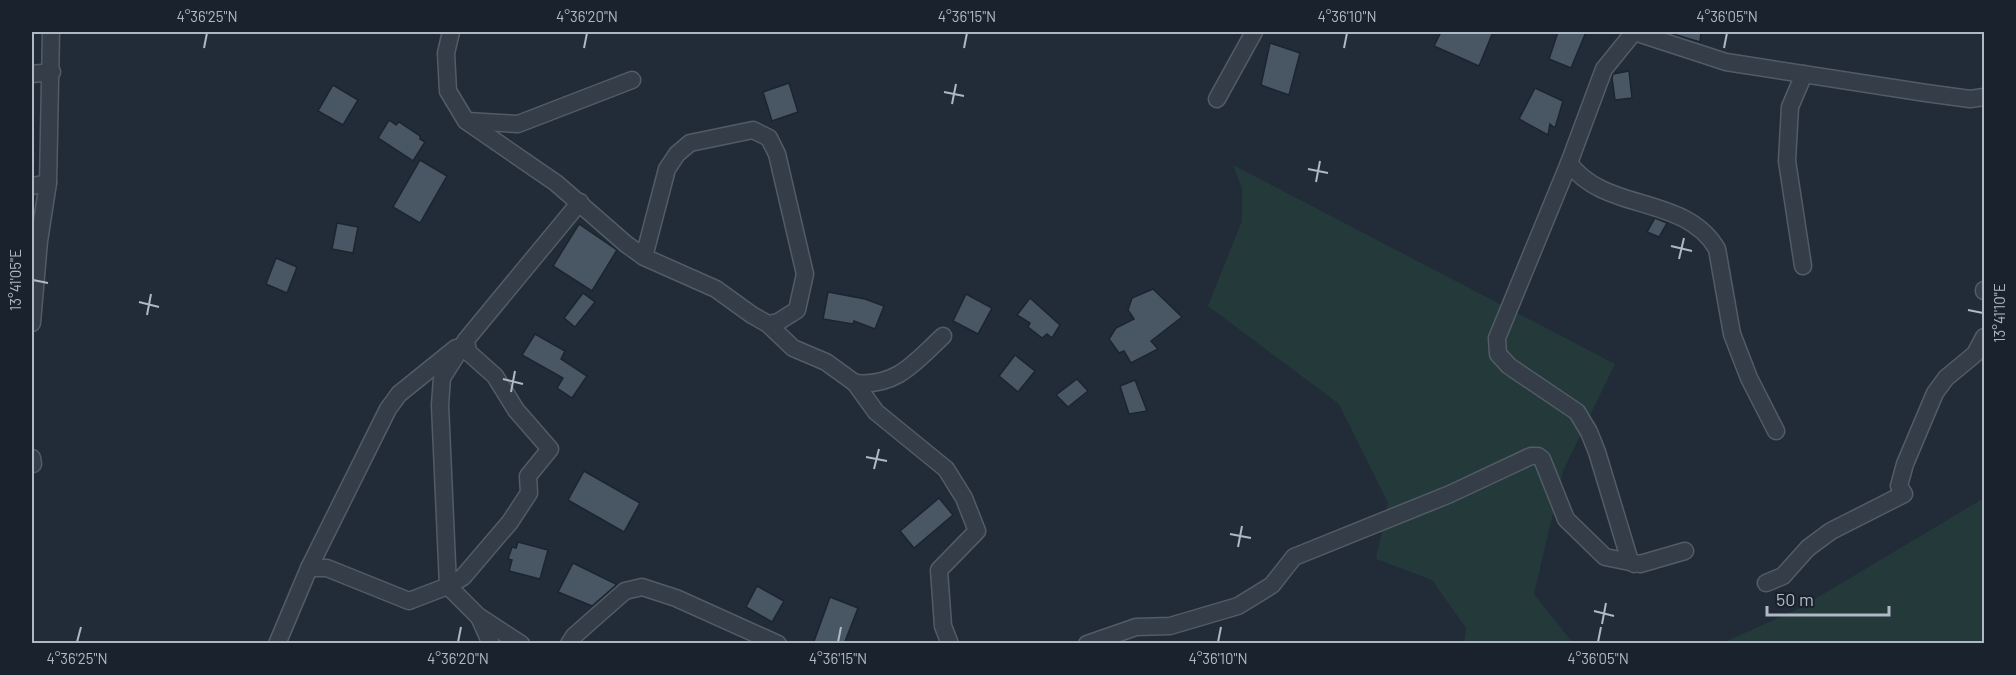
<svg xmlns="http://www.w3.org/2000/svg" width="2016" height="675" viewBox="0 0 2016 675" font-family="Barlow,sans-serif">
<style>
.green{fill:#24393a}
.building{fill:#495664;stroke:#1c252f;stroke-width:1.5}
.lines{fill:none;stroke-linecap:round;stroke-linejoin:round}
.minor-casing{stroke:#525c66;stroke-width:19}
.minor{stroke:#353e48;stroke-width:16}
.ticks{fill:none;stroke:#afb9c5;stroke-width:2}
.neatline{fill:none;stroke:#afb9c5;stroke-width:2}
.ticks-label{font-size:15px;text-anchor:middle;fill:#afb9c5}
</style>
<rect width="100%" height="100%" fill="#212c38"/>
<g class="green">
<path d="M1233 165 1615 364 1563 471 1534 594 1573 643H1464L1466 628 1432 580 1376 559 1388 503 1339 404 1208 306 1242 221V189Z"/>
<path d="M1984 498V643H1723L1800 608Z"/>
</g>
<g class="building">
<path d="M1441 32H1493L1479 66 1434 46Z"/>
<path d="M1558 32H1586L1571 68 1549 59Z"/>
<path d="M1666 32H1701L1700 42Z"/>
<path d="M1270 43 1300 53 1289 95 1261 85Z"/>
<path d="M1629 71 1632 98 1615 100 1612 78 1613 74Z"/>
<path d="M789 83 798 112 772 121 763 92Z"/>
<path d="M333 85 358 100 343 125 318 111Z"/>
<path d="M1535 88 1563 101 1555 128 1550 124 1548 135 1519 119Z"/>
<path d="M389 120 396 125 399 122 420 136V139L425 142 413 161 378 138Z"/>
<path d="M420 160 447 176 420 223 393 207Z"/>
<path d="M1655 218 1667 223 1659 237 1647 232Z"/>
<path d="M337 223 358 227 353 253 332 249Z"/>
<path d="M579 224 617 250 592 291 553 266Z"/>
<path d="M276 258 297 267 287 293 266 284Z"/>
<path d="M1153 289 1182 317 1151 341 1158 349 1131 363 1124 351 1119 353 1109 339 1116 328 1134 319 1128 310 1132 298Z"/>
<path d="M828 292 865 299 884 306 875 329 854 321 853 324 823 319Z"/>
<path d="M583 293 595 302 575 327 564 318Z"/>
<path d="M966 294 992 308 978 334 953 321Z"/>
<path d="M1030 298 1060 325 1052 338 1047 334 1042 338 1028 327 1030 323 1017 315Z"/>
<path d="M535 334 565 351 561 359 587 376 572 398 557 388 563 378 522 355Z"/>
<path d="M1015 355 1035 371 1018 392 999 376Z"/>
<path d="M1077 379 1088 391 1068 407 1056 395Z"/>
<path d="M1135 380 1147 411 1129 414 1120 386Z"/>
<path d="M584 471 640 503 624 532 568 500Z"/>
<path d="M939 498 953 515 914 548 900 531Z"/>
<path d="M518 542 548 550 540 579 509 571 512 560 508 559 512 547 516 548Z"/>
<path d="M573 563 616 584 615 586 592 606 558 592Z"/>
<path d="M757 586 784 601 772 622 746 607Z"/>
<path d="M830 597 858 608 844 644H813Z"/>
</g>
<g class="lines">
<defs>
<g id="minor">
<path d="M451 32 446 53 448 91 466 121 556 183 626 244 644 257 716 289 752 315 768 324 778 322 797 310 805 274 777 154 769 138 753 130 690 143 677 154 667 169 644 257"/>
<path d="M32 74 52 72"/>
<path d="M1217 99 1254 32"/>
<path d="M467 121 518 124 632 80"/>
<path d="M1569 163 1497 338 1498 354 1509 366 1577 412 1589 432 1597 452 1629 558 1634 564"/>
<path d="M32 186 48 183 51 32"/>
<path d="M1803 266 1787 161 1790 107 1804 74"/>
<path d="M1984 290V291"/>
<path d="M32 323 39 241 48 183"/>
<path d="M768 324 793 348 826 362 855 383 876 412 946 469 964 498 977 531 939 570 943 626 950 644"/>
<path d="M466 340 468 352 495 376 516 410 550 449 528 476 529 493 510 522 463 577 448 586 440 405 442 378 466 340 580 202"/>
<path d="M855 383C897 387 915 362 943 336"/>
<path d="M1776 431 1749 378 1732 334 1717 249C1685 194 1605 213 1569 163L1604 69 1634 32 1726 62 1926 93 1970 99 1984 97"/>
<path d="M32 458 33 464"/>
<path d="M309 568H327L409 601 448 586 478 616 521 644"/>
<path d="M1766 583 1783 576 1808 548 1831 531 1904 494 1899 486 1905 464 1935 393 1946 378 1975 354 1984 337"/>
<path d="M479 617 491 644"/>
<path d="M277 644 309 568 388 409 399 394 456 348"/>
<path d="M569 644 574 636 625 591 642 587 676 598 778 644"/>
<path d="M1087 644 1136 627 1170 626 1238 606 1272 585 1294 557 1450 494 1531 456H1538L1542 459 1566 519 1605 557 1640 564 1685 551"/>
</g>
</defs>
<use href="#minor" class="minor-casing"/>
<use href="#minor" class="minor"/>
</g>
<path class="ticks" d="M204 48 207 33M584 48 587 33M964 48 967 33M1344 48 1347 33M1724 48 1727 33M944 92 964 96M952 104 956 84M1308 169 1328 173M1316 182 1320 161M1671 246 1692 251M1679 259 1684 238M33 280 48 283M139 302 159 307M1968 310 1983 313M147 315 151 294M503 379 523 384M511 392 515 371M866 457 887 461M874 469 879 449M1230 534 1251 538M1238 547 1242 526M1594 611 1614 616M1602 624 1606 603M77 642 81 627M458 642 461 627M838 642 841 627M1218 642 1221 627M1598 642 1601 627"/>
<rect width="2016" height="675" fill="none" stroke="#1a232d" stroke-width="66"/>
<path d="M1767 606v9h122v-9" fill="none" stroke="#afb9c5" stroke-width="3"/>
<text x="1776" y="606" font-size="18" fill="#afb9c5" stroke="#1a232d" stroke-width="4.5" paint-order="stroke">50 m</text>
<rect x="33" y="33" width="1950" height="609" class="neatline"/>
<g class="ticks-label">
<text x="207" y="22">4°36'25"N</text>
<text x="587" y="22">4°36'20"N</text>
<text x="967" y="22">4°36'15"N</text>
<text x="1347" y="22">4°36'10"N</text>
<text x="1727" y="22">4°36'05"N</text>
<text transform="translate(16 280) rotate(-90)" y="5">13°41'05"E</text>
<text transform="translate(2000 313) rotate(-90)" y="5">13°41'10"E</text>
<text x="77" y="664">4°36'25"N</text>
<text x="458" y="664">4°36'20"N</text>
<text x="838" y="664">4°36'15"N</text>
<text x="1218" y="664">4°36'10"N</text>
<text x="1598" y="664">4°36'05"N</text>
</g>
</svg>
